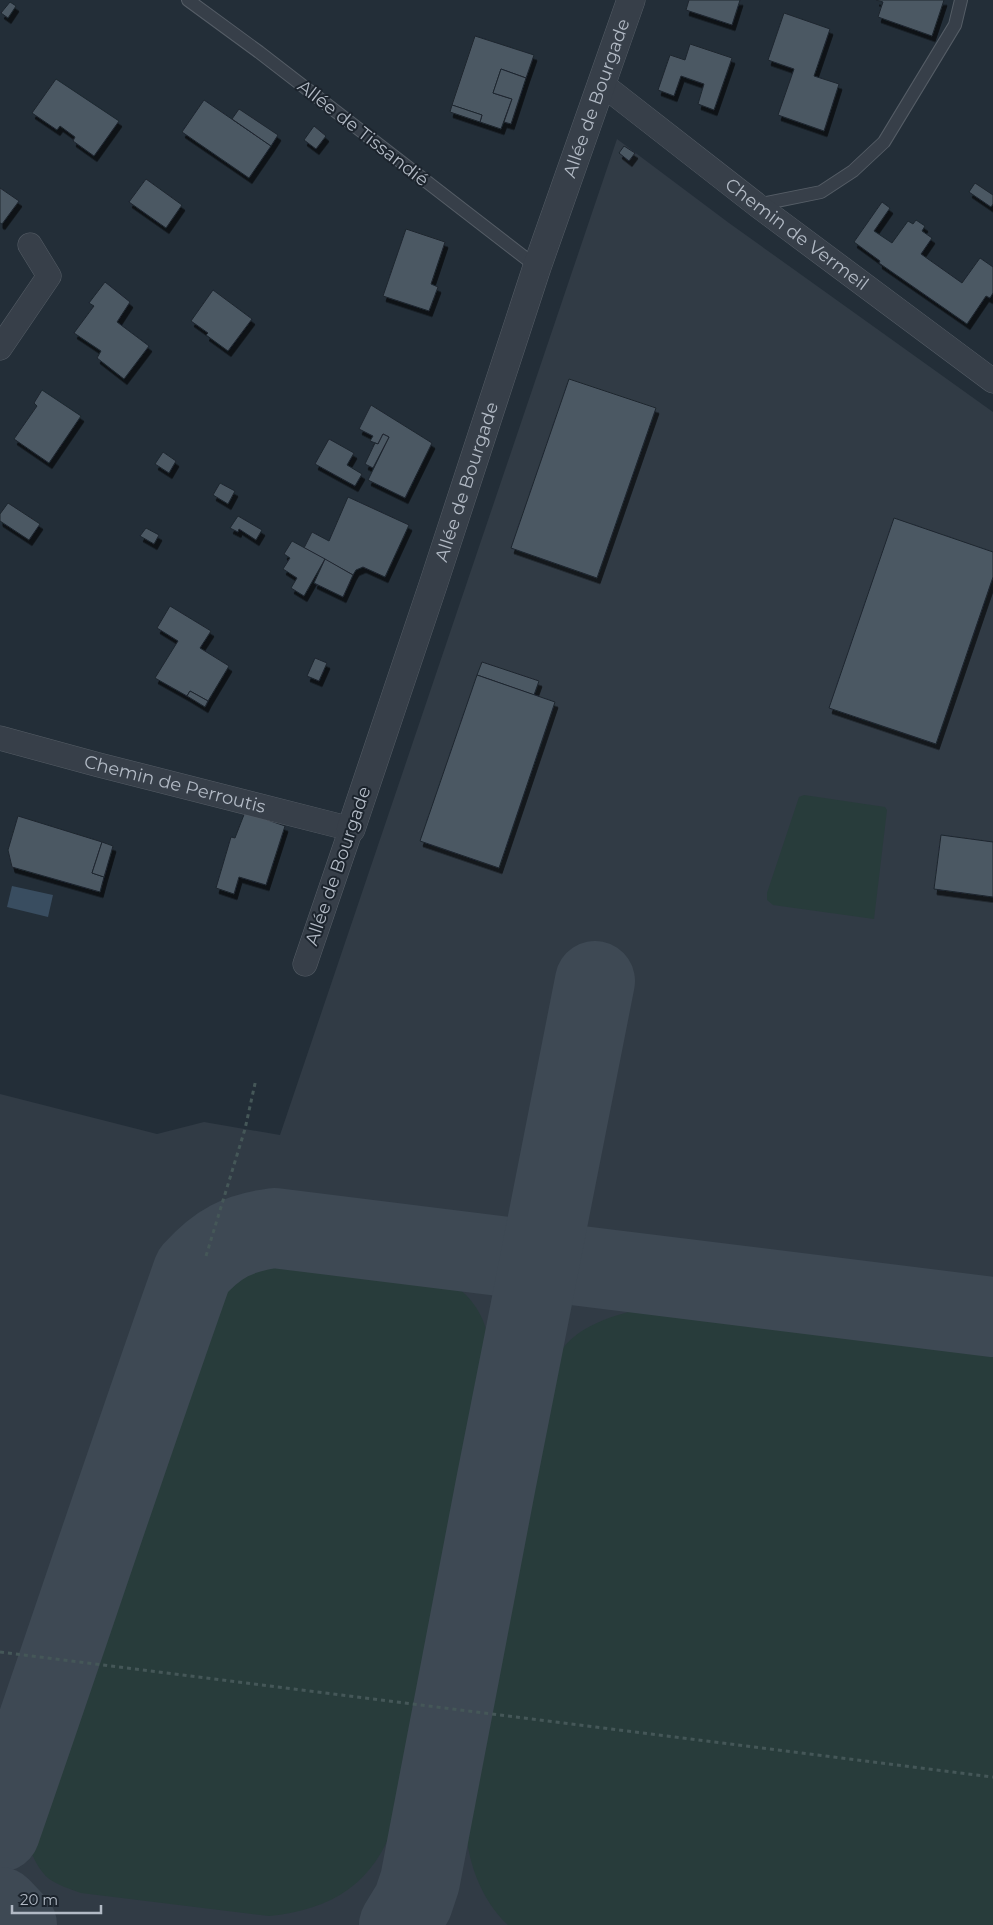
<svg xmlns="http://www.w3.org/2000/svg" width="993" height="1925" viewBox="0 0 993 1925" font-family="Montserrat,sans-serif">
<style>
.airport{fill:#313b45}
.green{fill:#283c3b}
.water{fill:#394d60}
.lines{fill:none;stroke-linecap:round;stroke-linejoin:round}
.taxiway{stroke:#3e4954;stroke-width:80}
.building{fill:#4c5864;stroke:#1e262f;filter:url(#shadow)}
.service-casing{stroke:#555d66;stroke-width:14}
.minor-casing{stroke:#555d66;stroke-width:25}
.tertiary-casing{stroke:#555d66;stroke-width:29}
.path{stroke:#455758;stroke-width:3;stroke-dasharray:4 4;stroke-linecap:butt}
.service{stroke:#373f49;stroke-width:12}
.minor{stroke:#373f49;stroke-width:24}
.tertiary{stroke:#373f49;stroke-width:28}
.labels{text-anchor:middle;stroke-width:4;stroke-linejoin:round;paint-order:stroke}
.street-label{font-size:18px;fill:#b2bac5;stroke:#1c242d}
</style>
<defs>
<filter id="shadow"><feDropShadow dx="3" dy="5.5" stdDeviation="0" flood-color="#0009"/></filter>
</defs>
<rect width="100%" height="100%" fill="#232e38"/>
<path class="airport" d="M617 139 729 223 993 412V1925H0V1094L157 1134 204 1122 280 1135Z"/>
<g class="green">
<path d="M804 795 885 807 887 810 874 919 773 905 767 900V893L799 797Z"/>
<path d="M253 1260 292 1262 450 1283C470 1293 487 1319 488 1341L395 1821C375 1883 332 1910 269 1916L81 1893C70 1889 57 1885 48 1878 32 1864 21 1830 27 1809L198 1308C209 1283 226 1267 253 1260Z"/>
<path d="M651 1308 993 1350V1925H508C477 1896 463 1849 466 1808L549 1383C551 1376 553 1367 556 1360 570 1327 618 1312 651 1308Z"/>
</g>
<path class="water" d="M12 886 53 895 48 917 7 907Z"/>
<g class="lines">
<g class="taxiway">
<path d="M0 1832C65 1645 127 1457 193 1271 218 1243 238 1233 274 1228L993 1317"/>
<path d="M0 1907 17 1925"/>
<path d="M399 1925 413 1902 420 1881 496 1483 595 981"/>
</g>
</g>
<g class="building">
<path d="M689 0H740L732 25 686 10Z"/>
<path d="M876 0H944L932 36 878 17 883 2Z"/>
<path d="M10 2 16 6 8 18 1 13Z"/>
<path d="M784 13 830 29 814 76 839 84 824 131 778 115 794 69 768 60Z"/>
<path d="M475 36 534 55 526 78 501 69 493 93 512 99 501 129 480 122 482 115 452 105Z"/>
<path d="M690 44 732 58 714 110 698 104 704 84 681 76 674 96 658 90 670 55 685 60Z"/>
<path d="M501 69 526 78 511 124 504 122 512 99 493 93Z"/>
<path d="M56 79 119 121 94 156 73 141 75 137 60 126 57 130 32 113Z"/>
<path d="M204 100 271 146 249 178 182 132Z"/>
<path d="M452 105 482 115 480 122 450 112Z"/>
<path d="M239 109 278 135 271 146 232 119Z"/>
<path d="M314 126 326 136 316 149 304 140Z"/>
<path d="M624 146 635 153 629 161 619 153Z"/>
<path d="M146 179 182 205 166 228 129 202Z"/>
<path d="M975 183 993 195V204L991 207 969 192Z"/>
<path d="M0 188 19 201 2 224 0 223Z"/>
<path d="M882 202 890 208 874 231 892 243 908 221 913 224 916 220 925 226 922 231 932 238 921 254 962 283 980 258 993 267V293L990 298 986 296 967 324 879 263 880 261 854 242Z"/>
<path d="M406 229 445 242 431 284 438 287 429 311 383 296Z"/>
<path d="M105 282 130 302 117 322 149 346 124 379 97 358 101 351 74 333 94 306 89 303Z"/>
<path d="M213 290 252 319 228 351 206 335 208 333 191 321Z"/>
<path d="M569 379 656 408 597 578 511 548Z"/>
<path d="M42 390 81 416 49 463 14 439 37 406 34 403Z"/>
<path d="M371 405 432 443 405 498 368 480 389 437 383 434 378 444 370 441 373 436 359 429Z"/>
<path d="M383 434 389 437 373 468 365 464 375 443 378 444Z"/>
<path d="M329 439 354 453 347 465 362 474 355 486 315 464Z"/>
<path d="M163 452 176 461 169 473 155 464Z"/>
<path d="M220 483 235 491 228 504 213 495Z"/>
<path d="M348 497 409 525 385 577 363 567 356 570 353 575 304 548 312 532 329 541Z"/>
<path d="M8 503 40 524 29 540 0 521V514Z"/>
<path d="M238 516 262 530 256 540 239 529 238 532 230 528Z"/>
<path d="M894 518 993 552V577L936 744 829 708Z"/>
<path d="M146 528 159 535 154 544 140 536Z"/>
<path d="M292 541 325 559 304 596 291 588 297 578 283 569 290 558 284 554Z"/>
<path d="M325 559 353 575 343 597 314 583Z"/>
<path d="M170 606 211 631 200 648 229 666 208 701 190 691 187 696 155 678 178 641 157 628Z"/>
<path d="M315 658 327 663 319 681 307 676Z"/>
<path d="M482 662 539 681 534 695 477 675Z"/>
<path d="M477 675 555 702 499 868 420 841Z"/>
<path d="M190 691 208 701 205 707 187 696Z"/>
<path d="M245 812 285 826 266 885 239 877 234 894 216 888 231 837 235 838Z"/>
<path d="M18 816 102 842 92 873 104 877 100 892 12 867 8 850Z"/>
<path d="M941 835 993 842V897L934 889Z"/>
<path d="M102 842 113 846 104 877 92 873Z"/>
</g>
<g class="lines">
<defs>
<g id="service">
<path d="M188 0 259 52 537 267"/>
<path d="M757 205 821 192 853 171 884 142 955 25 961 0"/>
</g>
<g id="minor">
<path id="s1" d="M602 84 757 205 993 381"/>
<path d="M0 348 49 276 30 245"/>
<path id="s2" d="M0 738 99 765 351 829 305 964"/>
</g>
<g id="tertiary">
<path id="s3" d="M351 829 434 582 537 267 631 0"/>
</g>
</defs>
<use href="#service" class="service-casing"/>
<use href="#minor" class="minor-casing"/>
<use href="#tertiary" class="tertiary-casing"/>
<g class="path">
<path d="M206 1256 245 1129 256 1079"/>
<path d="M0 1652 993 1777"/>
</g>
<use href="#service" class="service"/>
<use href="#minor" class="minor"/>
<use href="#tertiary" class="tertiary"/>
</g>
<g class="labels">
<g class="street-label">
<text dy="6" stroke="none"><textPath href="#s3" startOffset="771">Allée de Bourgade</textPath></text>
<text transform="translate(363 133) rotate(38)" y="6">Allée de Tissandié</text>
<text dy="6" stroke="none"><textPath href="#s1" startOffset="246">Chemin de Vermeil</textPath></text>
<text dy="6" stroke="none"><textPath href="#s3" startOffset="366">Allée de Bourgade</textPath></text>
<text dy="6" stroke="none"><textPath href="#s2" startOffset="181">Chemin de Perroutis</textPath></text>
<text transform="translate(338 866) rotate(-71)" y="6">Allée de Bourgade</text>
</g>
</g>
<path d="M12 1905v8h89v-8" fill="none" stroke="#b2bac5" stroke-width="2.5"/>
<text x="20" y="1905" font-size="15" fill="#b2bac5" stroke="#1c242d" stroke-width="4" paint-order="stroke">20 m</text>
</svg>
